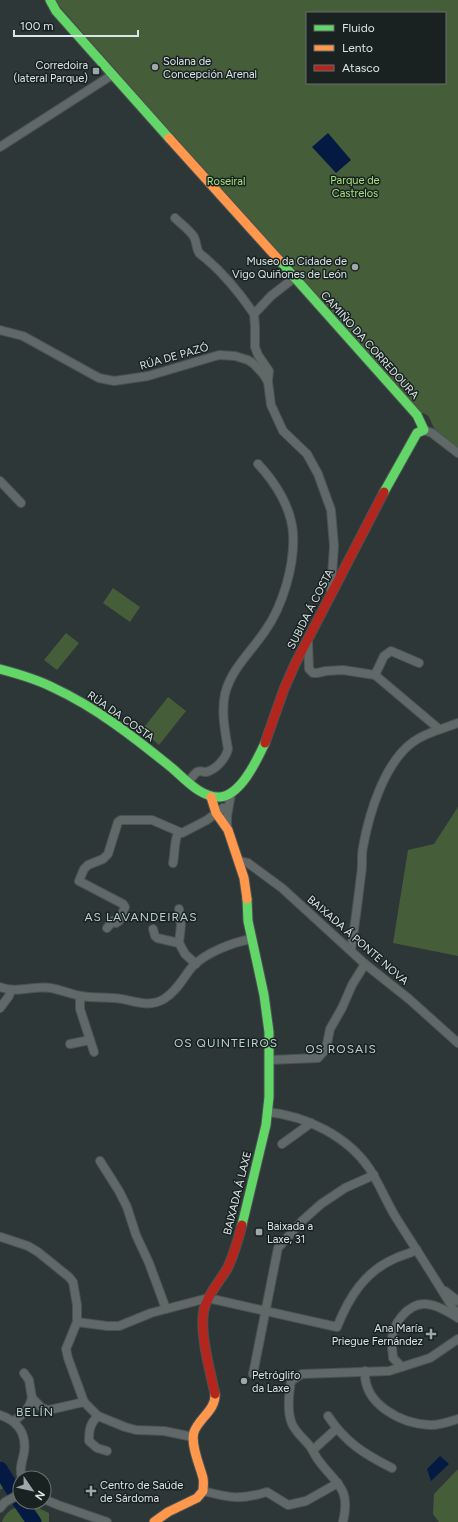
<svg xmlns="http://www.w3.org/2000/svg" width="458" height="1522" viewBox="0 0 458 1522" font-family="Figtree,sans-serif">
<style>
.green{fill:#465d3a;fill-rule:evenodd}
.water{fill:#041a42}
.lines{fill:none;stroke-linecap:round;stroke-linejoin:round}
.river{stroke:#041a42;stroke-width:15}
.street-casing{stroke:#4a5252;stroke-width:10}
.fast-casing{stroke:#4a5252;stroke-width:11}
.slow-casing{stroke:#4a5252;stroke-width:11}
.jam-casing{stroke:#4a5252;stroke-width:11}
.street{stroke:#616868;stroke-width:8}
.fast{stroke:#63d668;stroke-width:9}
.slow{stroke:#ff974d;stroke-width:9}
.jam{stroke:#b3261e;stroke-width:9}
.poi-dot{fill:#9da8a8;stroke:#192121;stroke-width:1.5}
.labels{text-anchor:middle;stroke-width:3;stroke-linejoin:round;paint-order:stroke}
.poi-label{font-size:11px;fill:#dae5e5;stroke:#192121;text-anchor:start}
.park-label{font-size:11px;fill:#a5e17f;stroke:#192121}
.street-label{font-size:11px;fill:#dae5e5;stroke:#192121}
.neighbourhood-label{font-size:12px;letter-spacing:1px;fill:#bad0d0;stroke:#192121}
</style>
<rect width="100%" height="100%" fill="#2d3737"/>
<g class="green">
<path d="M54 0H458V448C451 443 440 436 435 429 428 419 433 415 418 412ZM307 13H445V83H307Z"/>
<path d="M113 588 140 607 130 622 103 603Z"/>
<path d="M66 633 79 643 57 670 44 660Z"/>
<path d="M168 697 186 711 159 745 142 730Z"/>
<path d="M458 807V956L393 943 408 850 434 844Z"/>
<path d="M0 1460 14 1482 0 1490Z"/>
<path d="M458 1469V1522H439L433 1514 434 1494Z"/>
<path d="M30 1504 49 1513V1522H2C7 1508 17 1507 30 1504Z"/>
</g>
<g class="water">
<path d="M328 133 351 160 336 173 312 147Z"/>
<path d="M440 1456 449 1464 431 1481 427 1469Z"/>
</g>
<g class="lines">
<g class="river">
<path d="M0 1469 20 1501"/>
<path d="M20 1502 34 1522"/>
</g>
<defs>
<g id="street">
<path d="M0 147 112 75"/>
<path d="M175 218C181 224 190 230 194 237 197 243 196 248 199 253 220 269 239 292 254 314"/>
<path d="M0 330 23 336 99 378 114 381 148 376 219 355 235 356 248 360 254 364 264 375 268 382 271 405 283 431 307 454 318 474 331 510 334 546 331 590"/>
<path d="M268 381 269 371 258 355 255 347V326L254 314 271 296 294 278"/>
<path d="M424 430 432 433 458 453"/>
<path d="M0 481 21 503"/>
<path d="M308 641 309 669 313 673H317L326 671 343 670 375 675 439 729"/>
<path d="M375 675 384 656 391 651 419 663"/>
<path d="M188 782C191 779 194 774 197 772 201 770 203 772 206 772 216 770 226 758 228 749 225 731 221 712 225 694 231 669 251 652 265 631 283 606 295 564 293 533 291 507 275 482 258 464"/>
<path d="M227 828V816L231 794"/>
<path d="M239 861 248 863 282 888 365 964 409 999 458 1043"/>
<path d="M173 863C175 853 174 842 178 833"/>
<path d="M179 909 181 925 179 943 185 954 196 964"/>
<path d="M107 928 113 921 116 923 119 921 125 907 123 904 79 881 84 869 88 865 103 859 108 854 118 822 121 820H152L182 833 207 820 223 808"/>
<path d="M153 929 155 936 157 938 179 943"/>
<path d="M351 950C355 925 358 900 361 875 363 866 361 856 363 847 369 814 384 763 413 742 426 732 443 729 458 723"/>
<path d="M0 987C17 994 34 985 51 988 61 990 71 994 81 996 92 998 103 997 114 998 132 999 147 1009 164 999 177 991 183 978 192 967 205 953 233 942 252 939"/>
<path d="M80 996V1009L94 1052"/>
<path d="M0 1008 9 996 11 990"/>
<path d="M70 1044 90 1040"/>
<path d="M269 1060 318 1058 326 1049 330 1029 342 1008 352 985 365 964"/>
<path d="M268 1112C306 1116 347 1136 369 1168 379 1183 386 1201 395 1216 415 1248 435 1278 454 1310L458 1314"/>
<path d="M282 1144 311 1123"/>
<path d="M100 1161 119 1191 127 1207 136 1235 149 1263 166 1309 208 1298 337 1327C349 1297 365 1271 396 1258 403 1255 410 1253 417 1250"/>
<path d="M1 1237 28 1246 38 1252 69 1277 73 1282 77 1305V1322L66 1349 68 1358 84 1402 98 1416 125 1427 136 1430 164 1431 193 1437"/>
<path d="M445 1291 458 1301"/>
<path d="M77 1322 107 1326H119L151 1313 166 1309"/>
<path d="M402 1367 393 1358C393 1352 391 1346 392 1340 392 1324 408 1304 424 1304 436 1304 449 1312 458 1318"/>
<path d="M365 1371C363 1404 401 1424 431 1425 440 1425 449 1422 458 1419"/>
<path d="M24 1373 29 1380 32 1398 42 1408 49 1410 84 1402"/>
<path d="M253 1374 278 1248 302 1221 321 1204 345 1188 374 1175"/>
<path d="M0 1415C18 1421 27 1434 24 1453 22 1462 19 1469 22 1478"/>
<path d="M98 1416C90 1423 89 1430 89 1441L97 1448 107 1451"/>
<path d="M328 1416C345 1442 364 1454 392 1468"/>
<path d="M14 1421C23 1414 29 1410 32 1398"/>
<path d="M313 1450 336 1429"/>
<path d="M203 1491C230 1498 240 1500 267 1492L288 1505 306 1501 338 1483"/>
<path d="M44 1499 58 1505 107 1522"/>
<path d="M0 1508 5 1502 20 1494"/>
<path d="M343 1522C351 1488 337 1485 319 1461 315 1456 313 1450 309 1445 303 1438 293 1430 291 1421 287 1409 289 1393 291 1381L302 1374 389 1371 430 1358 458 1339"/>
</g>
<g id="fast">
<path d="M50 0 56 11 169 138"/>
<path d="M279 260 417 415 424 430 417 433 384 492"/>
<path d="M0 669C19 674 37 679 54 688 97 708 135 738 172 768 185 779 201 798 220 797 241 795 257 760 265 743"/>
<path d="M242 1225 266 1125 269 1097V1032L264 995 248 921 247 899"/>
</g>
<g id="slow">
<path d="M169 138 279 260"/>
<path d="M211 797 216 813 228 830 244 878 247 899"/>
<path d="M154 1522 168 1512 197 1498 203 1491C203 1487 204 1482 203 1478 200 1466 190 1444 194 1432 199 1418 216 1410 215 1394"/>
</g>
<g id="jam">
<path d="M265 743 284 689 295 664 384 492"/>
<path d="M215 1394C210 1370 199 1332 204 1309 208 1294 219 1282 227 1269 234 1255 238 1240 242 1225"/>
</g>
</defs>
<use href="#street" class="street-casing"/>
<use href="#fast" class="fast-casing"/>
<use href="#slow" class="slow-casing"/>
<use href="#jam" class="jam-casing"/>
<use href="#street" class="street"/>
<use href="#fast" class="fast"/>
<use href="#slow" class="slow"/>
<use href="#jam" class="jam"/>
</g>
<g class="poi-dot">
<circle cx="155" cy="67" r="4"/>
<rect x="92" y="67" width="8" height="8" rx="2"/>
<circle cx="355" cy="267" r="4"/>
<rect x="255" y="1228" width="8" height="8" rx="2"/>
<path d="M429 1328h4v4h4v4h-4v4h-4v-4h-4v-4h4z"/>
<circle cx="244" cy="1381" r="4"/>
<path d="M89 1485h4v4h4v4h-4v4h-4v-4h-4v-4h4z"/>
</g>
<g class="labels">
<g class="poi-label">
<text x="163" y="65">Solana de<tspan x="163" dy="13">Concepción Arenal</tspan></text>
<text x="88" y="69" text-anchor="end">Corredoira<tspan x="88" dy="13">(lateral Parque)</tspan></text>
<text x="347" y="265" text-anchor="end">Museo da Cidade de<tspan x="347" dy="13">Vigo Quiñones de León</tspan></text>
<text x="267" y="1230">Baixada a<tspan x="267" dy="13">Laxe, 31</tspan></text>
<text x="423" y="1332" text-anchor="end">Ana María<tspan x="423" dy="13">Priegue Fernández</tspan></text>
<text x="252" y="1379">Petróglifo<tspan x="252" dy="13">da Laxe</tspan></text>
<text x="100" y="1489">Centro de Saúde<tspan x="100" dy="13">de Sárdoma</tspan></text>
</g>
<g class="park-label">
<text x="355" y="184">Parque de<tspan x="355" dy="13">Castrelos</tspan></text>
<text x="226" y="185">Roseiral</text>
</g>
<g class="street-label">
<text transform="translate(370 345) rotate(48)" y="4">CAMIÑO DA CORREDOURA</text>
<text transform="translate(174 356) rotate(-16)" y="4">RÚA DE PAZÓ</text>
<text transform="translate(310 609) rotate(-63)" y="4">SUBIDA Á COSTA</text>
<text transform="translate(121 716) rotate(35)" y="4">RÚA DA COSTA</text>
<text transform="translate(358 940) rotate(41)" y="4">BAIXADA Á PONTE NOVA</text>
<text transform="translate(237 1193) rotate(-76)" y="4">BAIXADA Á LAXE</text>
</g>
<g class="neighbourhood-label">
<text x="141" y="921">AS LAVANDEIRAS</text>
<text x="226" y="1047">OS QUINTEIROS</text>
<text x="341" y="1053">OS ROSAIS</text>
<text x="35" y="1416">BELÍN</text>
</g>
</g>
<rect x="306" y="12" width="140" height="72" fill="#192121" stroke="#666f6f"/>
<rect x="314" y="25" width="20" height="6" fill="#63d668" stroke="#666f6f"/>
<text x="342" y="32" font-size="12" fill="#dae5e5">Fluido</text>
<rect x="314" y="45" width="20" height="6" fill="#ff974d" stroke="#666f6f"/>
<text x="342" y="52" font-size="12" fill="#dae5e5">Lento</text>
<rect x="314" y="65" width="20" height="6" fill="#b3261e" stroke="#666f6f"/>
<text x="342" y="72" font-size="12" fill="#dae5e5">Atasco</text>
<g transform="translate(32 1490) rotate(124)"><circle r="19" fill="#192121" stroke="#666f6f"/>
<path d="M0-3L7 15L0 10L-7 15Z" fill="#9da8a8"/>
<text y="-6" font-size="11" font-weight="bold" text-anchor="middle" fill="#dae5e5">N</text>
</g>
<path d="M14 30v6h124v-6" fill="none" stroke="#dae5e5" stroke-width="2"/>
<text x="20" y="30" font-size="12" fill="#dae5e5" stroke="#192121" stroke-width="3" paint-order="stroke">100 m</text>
</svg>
